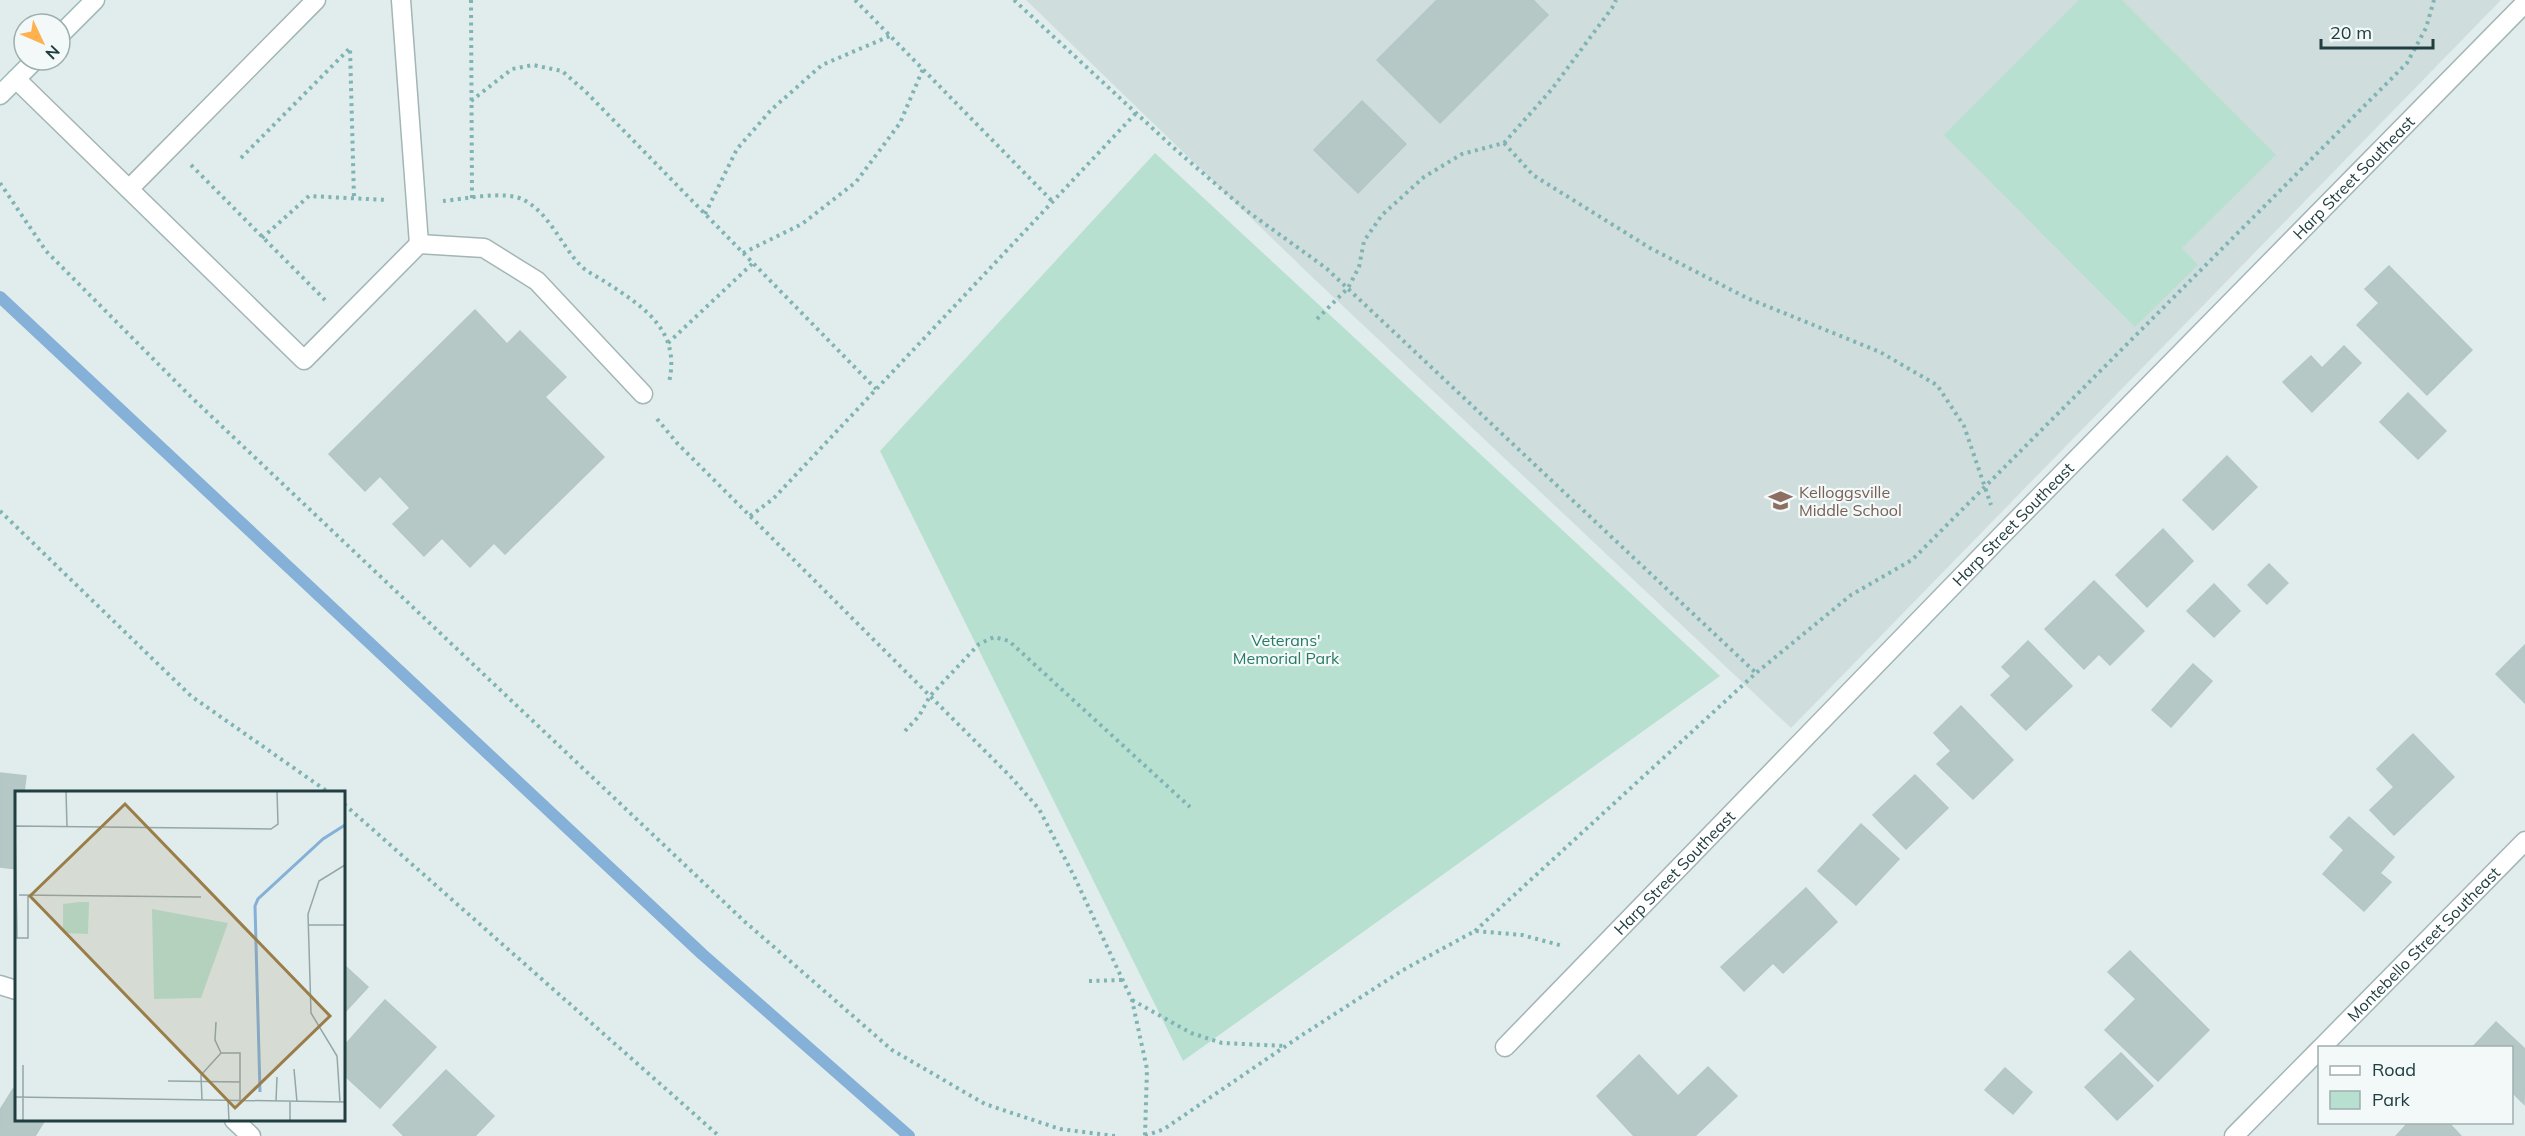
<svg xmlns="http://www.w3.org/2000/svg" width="2525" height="1136" viewBox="0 0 2525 1136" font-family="Mulish,sans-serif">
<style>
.built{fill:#cfdddc}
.green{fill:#b8e0d0}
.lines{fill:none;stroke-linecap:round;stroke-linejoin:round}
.stream{stroke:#85b0d7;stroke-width:12}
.building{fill:#b6c8c6;stroke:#b3c7c6;stroke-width:1.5}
.lane-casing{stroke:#a3b5b5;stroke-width:21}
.street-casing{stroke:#a3b5b5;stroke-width:21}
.secondary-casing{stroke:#9fbab9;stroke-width:21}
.path{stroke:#7fb4b4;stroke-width:4;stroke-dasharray:3 4.5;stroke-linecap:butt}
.lane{stroke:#fff;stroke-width:18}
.street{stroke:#fff;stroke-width:18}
.secondary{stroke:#fff;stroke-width:18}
.labels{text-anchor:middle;stroke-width:4.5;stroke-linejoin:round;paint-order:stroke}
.street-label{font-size:16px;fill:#203e40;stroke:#f2f9f8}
.education-label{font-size:16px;fill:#785e54;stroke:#f2f9f8;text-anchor:start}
.park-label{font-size:16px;fill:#267a62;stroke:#f2f9f8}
.inset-river{fill:none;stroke:#85b0d7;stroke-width:3}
.inset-road{fill:none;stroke:#94a7a7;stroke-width:1.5}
.view{fill:#9a7d48;fill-opacity:0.15;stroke:#9a7d48;stroke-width:3}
.inset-edge{fill:none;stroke:#203e40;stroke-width:3}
</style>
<rect width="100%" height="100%" fill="#e1edec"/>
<path class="built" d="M1026 0H2501L1791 728 1310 275Z"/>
<g class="green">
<path d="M2079 0H2122L2276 155 2182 248 2198 265 2135 327 1944 135Z"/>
<path d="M1155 153 1720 676 1183 1061 880 451Z"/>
</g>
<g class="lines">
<path class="stream" d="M0 297 702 954 909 1136"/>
</g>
<g class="building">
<path d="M1437 0H1533L1548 15 1440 123 1377 60Z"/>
<path d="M1362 101 1406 144 1358 193 1314 150Z"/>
<path d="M2389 266 2472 350 2427 395 2357 325 2379 303 2365 289Z"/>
<path d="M475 310 507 344 520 331 566 377 545 397 604 457 505 554 494 543 470 567 442 538 424 556 393 524 410 508 380 476 365 491 329 454Z"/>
<path d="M2344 346 2361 363 2312 412 2283 382 2311 356 2322 368Z"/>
<path d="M2408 393 2446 431 2418 459 2380 422Z"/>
<path d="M2227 456 2257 487 2213 530 2183 500Z"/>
<path d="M2163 529 2193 561 2147 607 2116 575Z"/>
<path d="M2269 564 2288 583 2267 604 2248 585Z"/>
<path d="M2094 581 2144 631 2110 665 2099 654 2084 669 2045 629Z"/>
<path d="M2214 584 2240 611 2214 637 2187 611Z"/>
<path d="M2028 641 2072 686 2026 730 1991 695 2011 676 2002 667Z"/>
<path d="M2525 645V703L2496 674Z"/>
<path d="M2193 664 2212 681 2171 727 2152 710Z"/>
<path d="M1961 706 2013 760 1973 799 1937 764 1951 751 1934 733Z"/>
<path d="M2413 734 2454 777 2394 835 2370 810 2394 787 2377 769Z"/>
<path d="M0 773 26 776 24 792H16V869L0 867Z"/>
<path d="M1915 775 1948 808 1906 849 1873 815Z"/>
<path d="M2349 817 2394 857 2380 873 2391 882 2364 911 2323 874 2344 850 2330 837Z"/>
<path d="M1861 824 1899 859 1856 905 1818 871Z"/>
<path d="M1806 888 1837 922 1783 973 1773 963 1744 991 1721 967Z"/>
<path d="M2130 951 2209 1030 2158 1081 2105 1030 2136 999 2108 972Z"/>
<path d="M344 965 368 987 344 1013Z"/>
<path d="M385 1000 436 1047 380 1108 344 1075V1046Z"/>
<path d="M2496 1022 2525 1049 2524 1104 2512 1092V1048H2472Z"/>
<path d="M2121 1053 2153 1086 2117 1120 2085 1087Z"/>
<path d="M1639 1055 1678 1096 1708 1067 1737 1096 1695 1136H1634L1597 1096Z"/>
<path d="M2005 1068 2032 1092 2013 1114 1985 1090Z"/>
<path d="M446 1070 494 1116 475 1136H404L393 1125Z"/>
<path d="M13 1089 16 1091V1120H45L35 1136H0V1110Z"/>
<path d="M2409 1122H2448L2461 1136H2396Z"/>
</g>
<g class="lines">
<defs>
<g id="lane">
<path d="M16 79 304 360 419 244 401 0"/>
<path d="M129 189 316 0"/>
<path d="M419 244 484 248 537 281 643 394"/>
</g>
<g id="street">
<path d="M0 985 16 990"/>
<path id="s1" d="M1505 1047 2000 537 2525 3"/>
<path id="s2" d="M2321 1048 2525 841"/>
<path d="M234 1120 251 1136"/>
<path d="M2234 1136 2320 1049"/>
</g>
<g id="secondary">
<path d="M60 35 95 0"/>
<path d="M0 95 35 60"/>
</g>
</defs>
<use href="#lane" class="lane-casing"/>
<use href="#street" class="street-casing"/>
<use href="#secondary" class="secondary-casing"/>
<g class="path">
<path d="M471 0 472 198"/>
<path d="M855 0 1053 202"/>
<path d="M1014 0 1176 150 1247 211 1326 268 1756 673"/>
<path d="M471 101 512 69 533 65 562 71 585 91 876 389"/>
<path d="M1504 143 1533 175 1650 248 1747 298 1880 352 1937 385 1964 426 1991 505"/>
<path d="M241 158 350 48 354 198"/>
<path d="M191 165 325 300"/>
<path d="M0 183 46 251 190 396 744 921 892 1050 985 1104 1060 1129 1115 1136"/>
<path d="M443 201C464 199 506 190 524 200 550 214 561 245 580 265 587 272 598 277 607 283 644 307 681 331 669 382"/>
<path d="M705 214 737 149 771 110 822 65 890 36"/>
<path d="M262 238 309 196 387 200"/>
<path d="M743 253 802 224 856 182 900 123 923 69"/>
<path d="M1317 319 1348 288 1359 267 1364 241 1382 215 1424 177 1462 154 1504 143 1552 89 1612 8 1616 0"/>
<path d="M668 343 753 263"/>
<path d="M657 419 677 443 1010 776 1039 809 1074 876 1132 1000 1147 1069 1145 1136"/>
<path d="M0 511 191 696 328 792"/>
<path d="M750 516 773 499 1136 113"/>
<path d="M905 731 919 716 930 696 979 644 994 637 1009 641 1190 807"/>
<path d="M344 804 719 1136"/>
<path d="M1475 931 1756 673 1851 595 1912 560 2407 63 2426 28 2434 0"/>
<path d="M1089 981 1122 980"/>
<path d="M1132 1000 1191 1033 1222 1043 1285 1046"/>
<path d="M1145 1136 1164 1129 1299 1037 1403 970 1475 931 1522 935 1563 946"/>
</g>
<use href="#lane" class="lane"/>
<use href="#street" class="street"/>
<use href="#secondary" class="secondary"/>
</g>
<defs>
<symbol id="school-bare" viewBox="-9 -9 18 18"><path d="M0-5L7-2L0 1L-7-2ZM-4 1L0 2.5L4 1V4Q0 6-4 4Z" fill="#8d6e63" stroke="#f2f9f8" stroke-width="2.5" paint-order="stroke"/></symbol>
</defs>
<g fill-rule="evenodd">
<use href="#school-bare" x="1764" y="484" width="33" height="33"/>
</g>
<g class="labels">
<g class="street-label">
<text dy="6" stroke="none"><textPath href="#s1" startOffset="1215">Harp Street Southeast</textPath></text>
<text dy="6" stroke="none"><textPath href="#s1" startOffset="729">Harp Street Southeast</textPath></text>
<text dy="6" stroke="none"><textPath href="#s1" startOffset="243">Harp Street Southeast</textPath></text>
<text dy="6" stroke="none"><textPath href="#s2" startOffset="146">Montebello Street Southeast</textPath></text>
</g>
<g class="education-label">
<text x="1799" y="498">Kelloggsville<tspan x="1799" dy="18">Middle School</tspan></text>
</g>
<g class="park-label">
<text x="1286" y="646">Veterans'<tspan x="1286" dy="18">Memorial Park</tspan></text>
</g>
</g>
<g transform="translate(15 791)">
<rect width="330" height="330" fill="#e1edec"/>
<path d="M64 111H74L73 143 48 142V113ZM137 118 213 132 186 207 139 208Z" fill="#b8e0d0"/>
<path class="inset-river" d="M245 301 240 115 243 108 308 48 330 34"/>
<path class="inset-road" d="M51 0 52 36M0 35 256 38 263 33 262 0M0 35 2 147M4 104 186 106M293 134H330M0 147H13V105M201 231 200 249 206 262M8 274V330M279 278 282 311M153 290 225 291M0 306 330 311M187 309 186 284 206 262H225V309M213 309 214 330M261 310 262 286M275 311V330M325 311 322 265 296 222 293 123 304 90 330 74"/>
<path class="view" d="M110 13 315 225 220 317 15 105Z"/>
<rect width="330" height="330" class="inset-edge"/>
</g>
<rect x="2318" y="1046" width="195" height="78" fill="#f2f9f8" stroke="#9eaeae" stroke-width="1.5"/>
<rect x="2330" y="1066" width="30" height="9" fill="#ffffff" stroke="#9eaeae" stroke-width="1.5"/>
<text x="2372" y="1076" font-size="18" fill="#203e40">Road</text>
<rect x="2330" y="1091" width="30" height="18" fill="#b8e0d0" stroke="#9eaeae" stroke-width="1.5"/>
<text x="2372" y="1106" font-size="18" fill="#203e40">Park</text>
<g transform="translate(42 42) rotate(134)"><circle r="28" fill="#f2f9f8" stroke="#9eaeae" stroke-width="1.5"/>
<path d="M0-4.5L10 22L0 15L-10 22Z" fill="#feb14f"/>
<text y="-9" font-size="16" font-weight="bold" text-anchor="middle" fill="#203e40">N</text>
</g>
<path d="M2321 39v9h112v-9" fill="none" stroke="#203e40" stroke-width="3"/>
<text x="2330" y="39" font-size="18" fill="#203e40" stroke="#f2f9f8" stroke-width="4.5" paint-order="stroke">20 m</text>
</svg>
